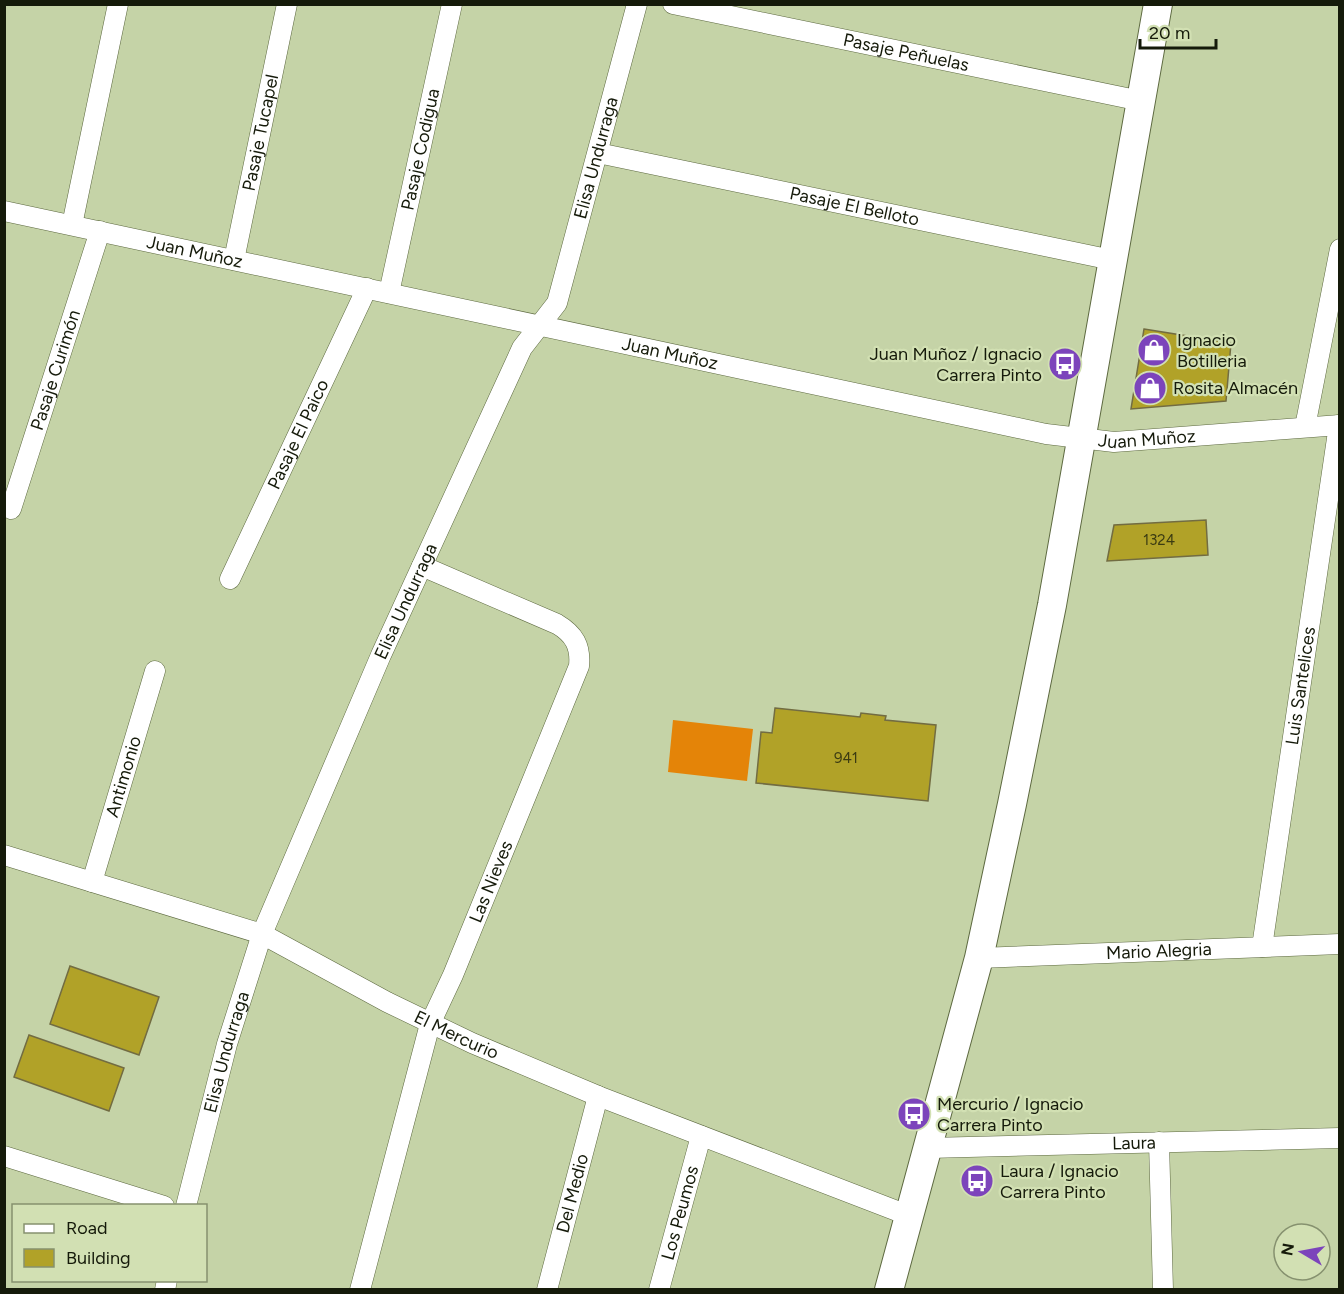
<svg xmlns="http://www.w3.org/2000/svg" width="1344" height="1294" viewBox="0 0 1344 1294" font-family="Figtree,sans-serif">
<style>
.green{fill:#e48408}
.building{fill:#b1a228;stroke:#726c42;stroke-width:1.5}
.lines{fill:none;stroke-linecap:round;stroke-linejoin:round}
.street-casing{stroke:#5d6940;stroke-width:21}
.secondary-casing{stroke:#5d6940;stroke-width:30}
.street{stroke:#fff;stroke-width:20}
.secondary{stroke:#fff;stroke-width:28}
.labels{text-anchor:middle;stroke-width:4.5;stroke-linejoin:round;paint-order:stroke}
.number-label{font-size:15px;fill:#3c3c12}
.street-label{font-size:18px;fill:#151a0a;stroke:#d2e0b3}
.poi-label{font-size:18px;fill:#151a0a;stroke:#d2e0b3;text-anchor:start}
</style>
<rect width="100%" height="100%" fill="#c5d3a7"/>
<path class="green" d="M673 720 753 729 747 781 668 772Z"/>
<g class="building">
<path d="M1144 329 1231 343 1226 401 1131 409Z"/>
<path d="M1206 520 1208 555 1107 561 1114 525Z"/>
<path d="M775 708 860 717 861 713 886 716 885 720 936 725 928 801 756 783 761 732 772 733Z"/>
<path d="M70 966 159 997 139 1055 50 1024Z"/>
<path d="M29 1035 124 1068 109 1111 14 1077Z"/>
</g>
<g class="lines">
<defs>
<g id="street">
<path id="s1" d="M673 4 1141 101"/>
<path id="s2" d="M598 153 1112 260"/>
<path id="s3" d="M4 211 1046 434 1114 442 1340 425"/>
<path d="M72 225 118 4"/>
<path id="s4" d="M234 260 287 4"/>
<path id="s5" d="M389 293 452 4"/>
<path d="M1305 427 1340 249"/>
<path id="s6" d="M11 509 100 231"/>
<path id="s7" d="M230 579 367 288"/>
<path id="s8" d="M4 855 262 934 387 1002 472 1043 598 1096 910 1216"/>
<path id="s9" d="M92 882 155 671"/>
<path id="s10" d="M1262 947 1339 425"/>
<path id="s11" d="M979 958 1340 944"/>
<path d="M1159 1142 1163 1290"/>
<path id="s12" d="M928 1148 1340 1138"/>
<path d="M4 1156 164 1206"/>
<path id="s13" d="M186 1206 227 1044 262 934 381 655 522 348 557 303 637 4"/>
<path d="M165 1290 167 1280"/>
<path id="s14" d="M360 1290 430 1024 453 975 579 666C581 646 574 634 557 624L422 566"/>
<path id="s15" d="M547 1290 598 1096"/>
<path id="s16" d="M659 1290 701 1136"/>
</g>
<path id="secondary" d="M889 1290 979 958 1012 804 1052 605 1158 4"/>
</defs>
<use href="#street" class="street-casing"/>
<use href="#secondary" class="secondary-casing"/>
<use href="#street" class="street"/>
<use href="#secondary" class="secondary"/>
</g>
<defs>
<symbol id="shop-disc" viewBox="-11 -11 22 22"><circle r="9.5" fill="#7c44bb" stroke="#d2e0b3"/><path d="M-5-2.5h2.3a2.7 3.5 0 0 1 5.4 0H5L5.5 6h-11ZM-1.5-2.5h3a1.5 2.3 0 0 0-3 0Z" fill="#fff"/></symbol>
<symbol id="bus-disc" viewBox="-11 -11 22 22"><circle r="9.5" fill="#7c44bb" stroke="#d2e0b3"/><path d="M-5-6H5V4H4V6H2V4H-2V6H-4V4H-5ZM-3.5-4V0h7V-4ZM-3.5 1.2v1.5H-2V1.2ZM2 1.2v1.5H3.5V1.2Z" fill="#fff"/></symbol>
</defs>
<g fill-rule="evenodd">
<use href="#shop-disc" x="1135" y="331" width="38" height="38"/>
<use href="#bus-disc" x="1046" y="345" width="38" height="38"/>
<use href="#shop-disc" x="1131" y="369" width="38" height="38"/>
<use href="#bus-disc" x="895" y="1095" width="38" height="38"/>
<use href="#bus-disc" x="958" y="1162" width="38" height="38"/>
</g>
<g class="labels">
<g class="number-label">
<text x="1159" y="545">1324</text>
<text x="846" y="763">941</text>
</g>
<g class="street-label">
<text dy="6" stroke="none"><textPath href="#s1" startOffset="238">Pasaje Peñuelas</textPath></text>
<text dy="6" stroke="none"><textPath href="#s4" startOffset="130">Pasaje Tucapel</textPath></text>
<text dy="6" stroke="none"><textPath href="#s5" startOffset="147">Pasaje Codigua</textPath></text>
<text dy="6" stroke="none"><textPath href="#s13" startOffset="1131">Elisa Undurraga</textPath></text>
<text dy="6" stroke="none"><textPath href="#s2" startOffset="262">Pasaje El Belloto</textPath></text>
<text dy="6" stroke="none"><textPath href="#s3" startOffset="195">Juan Muñoz</textPath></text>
<text dy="6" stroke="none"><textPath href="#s3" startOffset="681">Juan Muñoz</textPath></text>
<text dy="6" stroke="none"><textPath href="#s6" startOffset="146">Pasaje Curimón</textPath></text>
<text dy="6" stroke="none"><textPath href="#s7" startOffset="160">Pasaje El Paico</textPath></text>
<text dy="6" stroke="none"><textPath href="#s3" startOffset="1167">Juan Muñoz</textPath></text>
<text dy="6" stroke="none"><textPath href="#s13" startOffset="645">Elisa Undurraga</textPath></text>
<text dy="6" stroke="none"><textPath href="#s10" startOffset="264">Luis Santelices</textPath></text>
<text dy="6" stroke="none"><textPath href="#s9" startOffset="110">Antimonio</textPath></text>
<text dy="6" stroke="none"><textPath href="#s14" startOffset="430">Las Nieves</textPath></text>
<text dy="6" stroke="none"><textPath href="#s11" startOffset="180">Mario Alegria</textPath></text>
<text dy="6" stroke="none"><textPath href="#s8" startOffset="489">El Mercurio</textPath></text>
<text dy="6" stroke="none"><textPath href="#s13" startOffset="159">Elisa Undurraga</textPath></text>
<text dy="6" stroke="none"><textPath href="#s12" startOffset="206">Laura</textPath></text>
<text dy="6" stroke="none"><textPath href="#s15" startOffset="100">Del Medio</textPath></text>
<text dy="6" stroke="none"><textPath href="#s16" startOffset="80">Los Peumos</textPath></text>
</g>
<g class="poi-label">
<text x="1177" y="346">Ignacio<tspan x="1177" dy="21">Botilleria</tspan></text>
<text x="1042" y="360" text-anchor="end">Juan Muñoz / Ignacio<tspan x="1042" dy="21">Carrera Pinto</tspan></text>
<text x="1173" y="394">Rosita Almacén</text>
<text x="937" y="1110">Mercurio / Ignacio<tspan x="937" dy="21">Carrera Pinto</tspan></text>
<text x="1000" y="1177">Laura / Ignacio<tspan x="1000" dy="21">Carrera Pinto</tspan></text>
</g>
</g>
<rect width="1344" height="1294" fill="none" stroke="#151a0a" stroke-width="12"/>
<rect x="12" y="1204" width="195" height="78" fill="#d2e0b3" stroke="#86916f" stroke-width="1.5"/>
<rect x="24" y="1224" width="30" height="9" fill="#ffffff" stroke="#86916f" stroke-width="1.5"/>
<text x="66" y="1234" font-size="18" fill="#151a0a">Road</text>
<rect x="24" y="1249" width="30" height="18" fill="#b1a228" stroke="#86916f" stroke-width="1.5"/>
<text x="66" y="1264" font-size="18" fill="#151a0a">Building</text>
<g transform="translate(1302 1252) rotate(280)"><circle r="28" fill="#d2e0b3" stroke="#86916f" stroke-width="1.5"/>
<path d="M0-4.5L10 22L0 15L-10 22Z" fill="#7c44bb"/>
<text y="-9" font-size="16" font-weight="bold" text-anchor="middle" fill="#151a0a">N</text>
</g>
<path d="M1140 39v9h76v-9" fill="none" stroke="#151a0a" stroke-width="3"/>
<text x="1149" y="39" font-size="18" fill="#151a0a" stroke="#d2e0b3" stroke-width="4.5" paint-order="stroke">20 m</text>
</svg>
